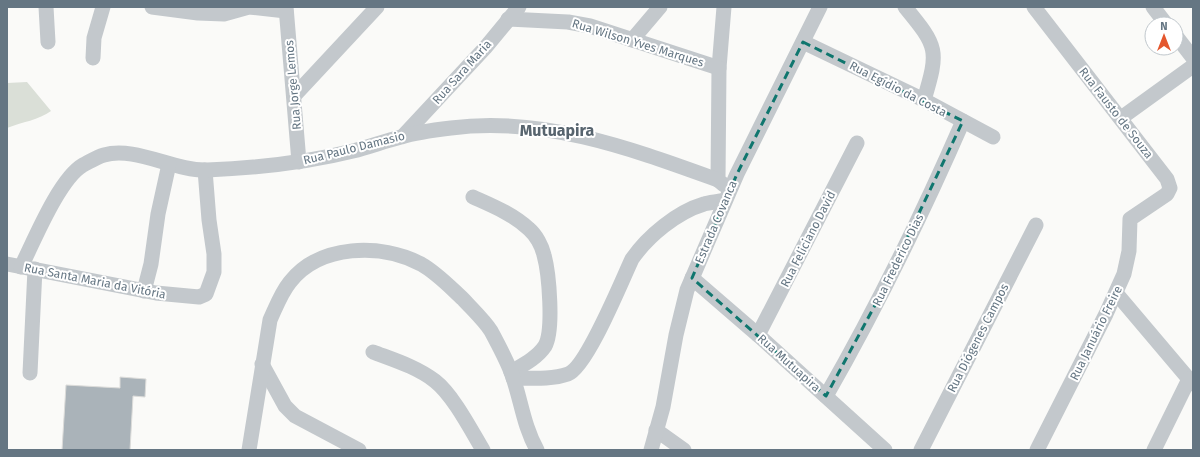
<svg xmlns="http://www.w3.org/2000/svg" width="1200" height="457" viewBox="0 0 1200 457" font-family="'Fira Sans',sans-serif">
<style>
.green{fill:#dadfd7}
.building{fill:#aab3b9;stroke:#dcdcda}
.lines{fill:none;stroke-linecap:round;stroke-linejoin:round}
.minor{stroke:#c3c8cc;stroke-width:15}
.marked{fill:none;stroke:#0f766e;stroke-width:3;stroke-dasharray:8 5;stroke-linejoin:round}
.labels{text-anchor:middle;stroke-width:4;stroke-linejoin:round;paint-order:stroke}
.street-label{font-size:12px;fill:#657683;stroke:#fff}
.district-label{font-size:16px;font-weight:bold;fill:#57646e;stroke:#fff}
</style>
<rect width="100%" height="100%" fill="#fafaf8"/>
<path class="green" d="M27 82 51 111C39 120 22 122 7 128V83Z"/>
<path class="building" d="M120 377 146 379 145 397 133 396 130 450H62L66 385 120 388Z"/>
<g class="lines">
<g class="minor">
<path d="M46 7 48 42"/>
<path d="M152 7 198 13 224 14 249 7 286 11"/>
<path d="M286 7 299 162"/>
<path d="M724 7 719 68 718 180 724 185"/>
<path d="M905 7C938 47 939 50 924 100"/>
<path d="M1034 7 1167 179 1170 188 1167 194 1130 219 1129 251 1124 274 1106 314 1037 450"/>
<path d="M1153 7 1166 24"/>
<path d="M508 19 568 22 590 26 719 68"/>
<path d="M1176 36 1193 58"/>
<path d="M632 40 660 7"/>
<path d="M803 42 924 100 993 137"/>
<path d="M93 58 94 38 103 7"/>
<path d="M294 96 377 7"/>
<path d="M1121 118 1193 66"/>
<path d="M403 136 485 48 519 7"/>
<path d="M473 197C493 206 513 214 529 229 536 235 542 246 544 255 549 273 554 330 545 346 537 358 523 365 511 372"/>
<path d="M7 264 156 293 199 297 206 294 214 272V254L209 220 205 170"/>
<path d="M21 267C34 241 59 179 83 165 89 162 97 157 104 155 135 146 174 171 207 170 255 168 305 163 353 151 369 147 385 141 401 137 417 132 434 130 451 128 544 116 632 149 718 180"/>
<path d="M692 278 758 335 885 450"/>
<path d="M144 291 151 264 158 214 169 164"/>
<path d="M1116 293 1193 384"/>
<path d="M758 335 857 143"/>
<path d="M373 352C394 360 417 367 435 381 453 395 471 430 483 450"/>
<path d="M262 364 285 406 295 416 359 450"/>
<path d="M30 373 35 269"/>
<path d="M513 378C530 378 551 380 568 374 587 367 622 280 632 259 648 236 677 212 704 204 710 202 718 202 725 200"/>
<path d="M826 396C877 307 922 215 963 121"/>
<path d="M656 430 684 450"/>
<path d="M249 450 270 320C276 307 281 293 290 282 320 244 381 243 421 264 437 273 450 287 463 299 472 309 484 320 491 331 498 344 506 359 511 372 521 398 523 425 537 450"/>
<path d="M651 450 663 407 676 335 687 290 737 174 820 7"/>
<path d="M921 450 1036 225"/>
<path d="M1154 450 1189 379"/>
</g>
</g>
<path class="marked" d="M803 42 963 121 874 307 826 396 692 278 737 174Z"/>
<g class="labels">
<g class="street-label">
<text transform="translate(638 43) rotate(17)" y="4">Rua Wilson Yves Marques</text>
<text transform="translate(462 72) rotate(-48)" y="4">Rua Sara Maria</text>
<text transform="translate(293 85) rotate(-95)" y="4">Rua Jorge Lemos</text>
<text transform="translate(898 89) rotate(27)" y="4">Rua Egídio da Costa</text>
<text transform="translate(1116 113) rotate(52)" y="4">Rua Fausto de Souza</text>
<text transform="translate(354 148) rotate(-14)" y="4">Rua Paulo Damasio</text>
<text transform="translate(716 222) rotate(-67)" y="4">Estrada Covanca</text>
<text transform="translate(808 239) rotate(-63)" y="4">Rua Feliciano David</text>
<text transform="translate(898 260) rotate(-64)" y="4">Rua Frederico Dias</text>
<text transform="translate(95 281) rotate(11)" y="4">Rua Santa Maria da Vitória</text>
<text transform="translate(1096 333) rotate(-64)" y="4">Rua Januário Freire</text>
<text transform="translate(978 338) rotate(-63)" y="4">Rua Diógenes Campos</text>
<text transform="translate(789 363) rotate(42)" y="4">Rua Mutuapira</text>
</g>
<g class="district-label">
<text x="557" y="136">Mutuapira</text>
</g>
</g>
<rect width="1200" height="457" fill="none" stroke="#657683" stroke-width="16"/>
<g transform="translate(1164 36)"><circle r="19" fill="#ffffff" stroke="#c1c8cd"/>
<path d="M0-3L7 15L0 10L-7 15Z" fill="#e4572e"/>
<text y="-6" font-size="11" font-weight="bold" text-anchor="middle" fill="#657683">N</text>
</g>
</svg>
